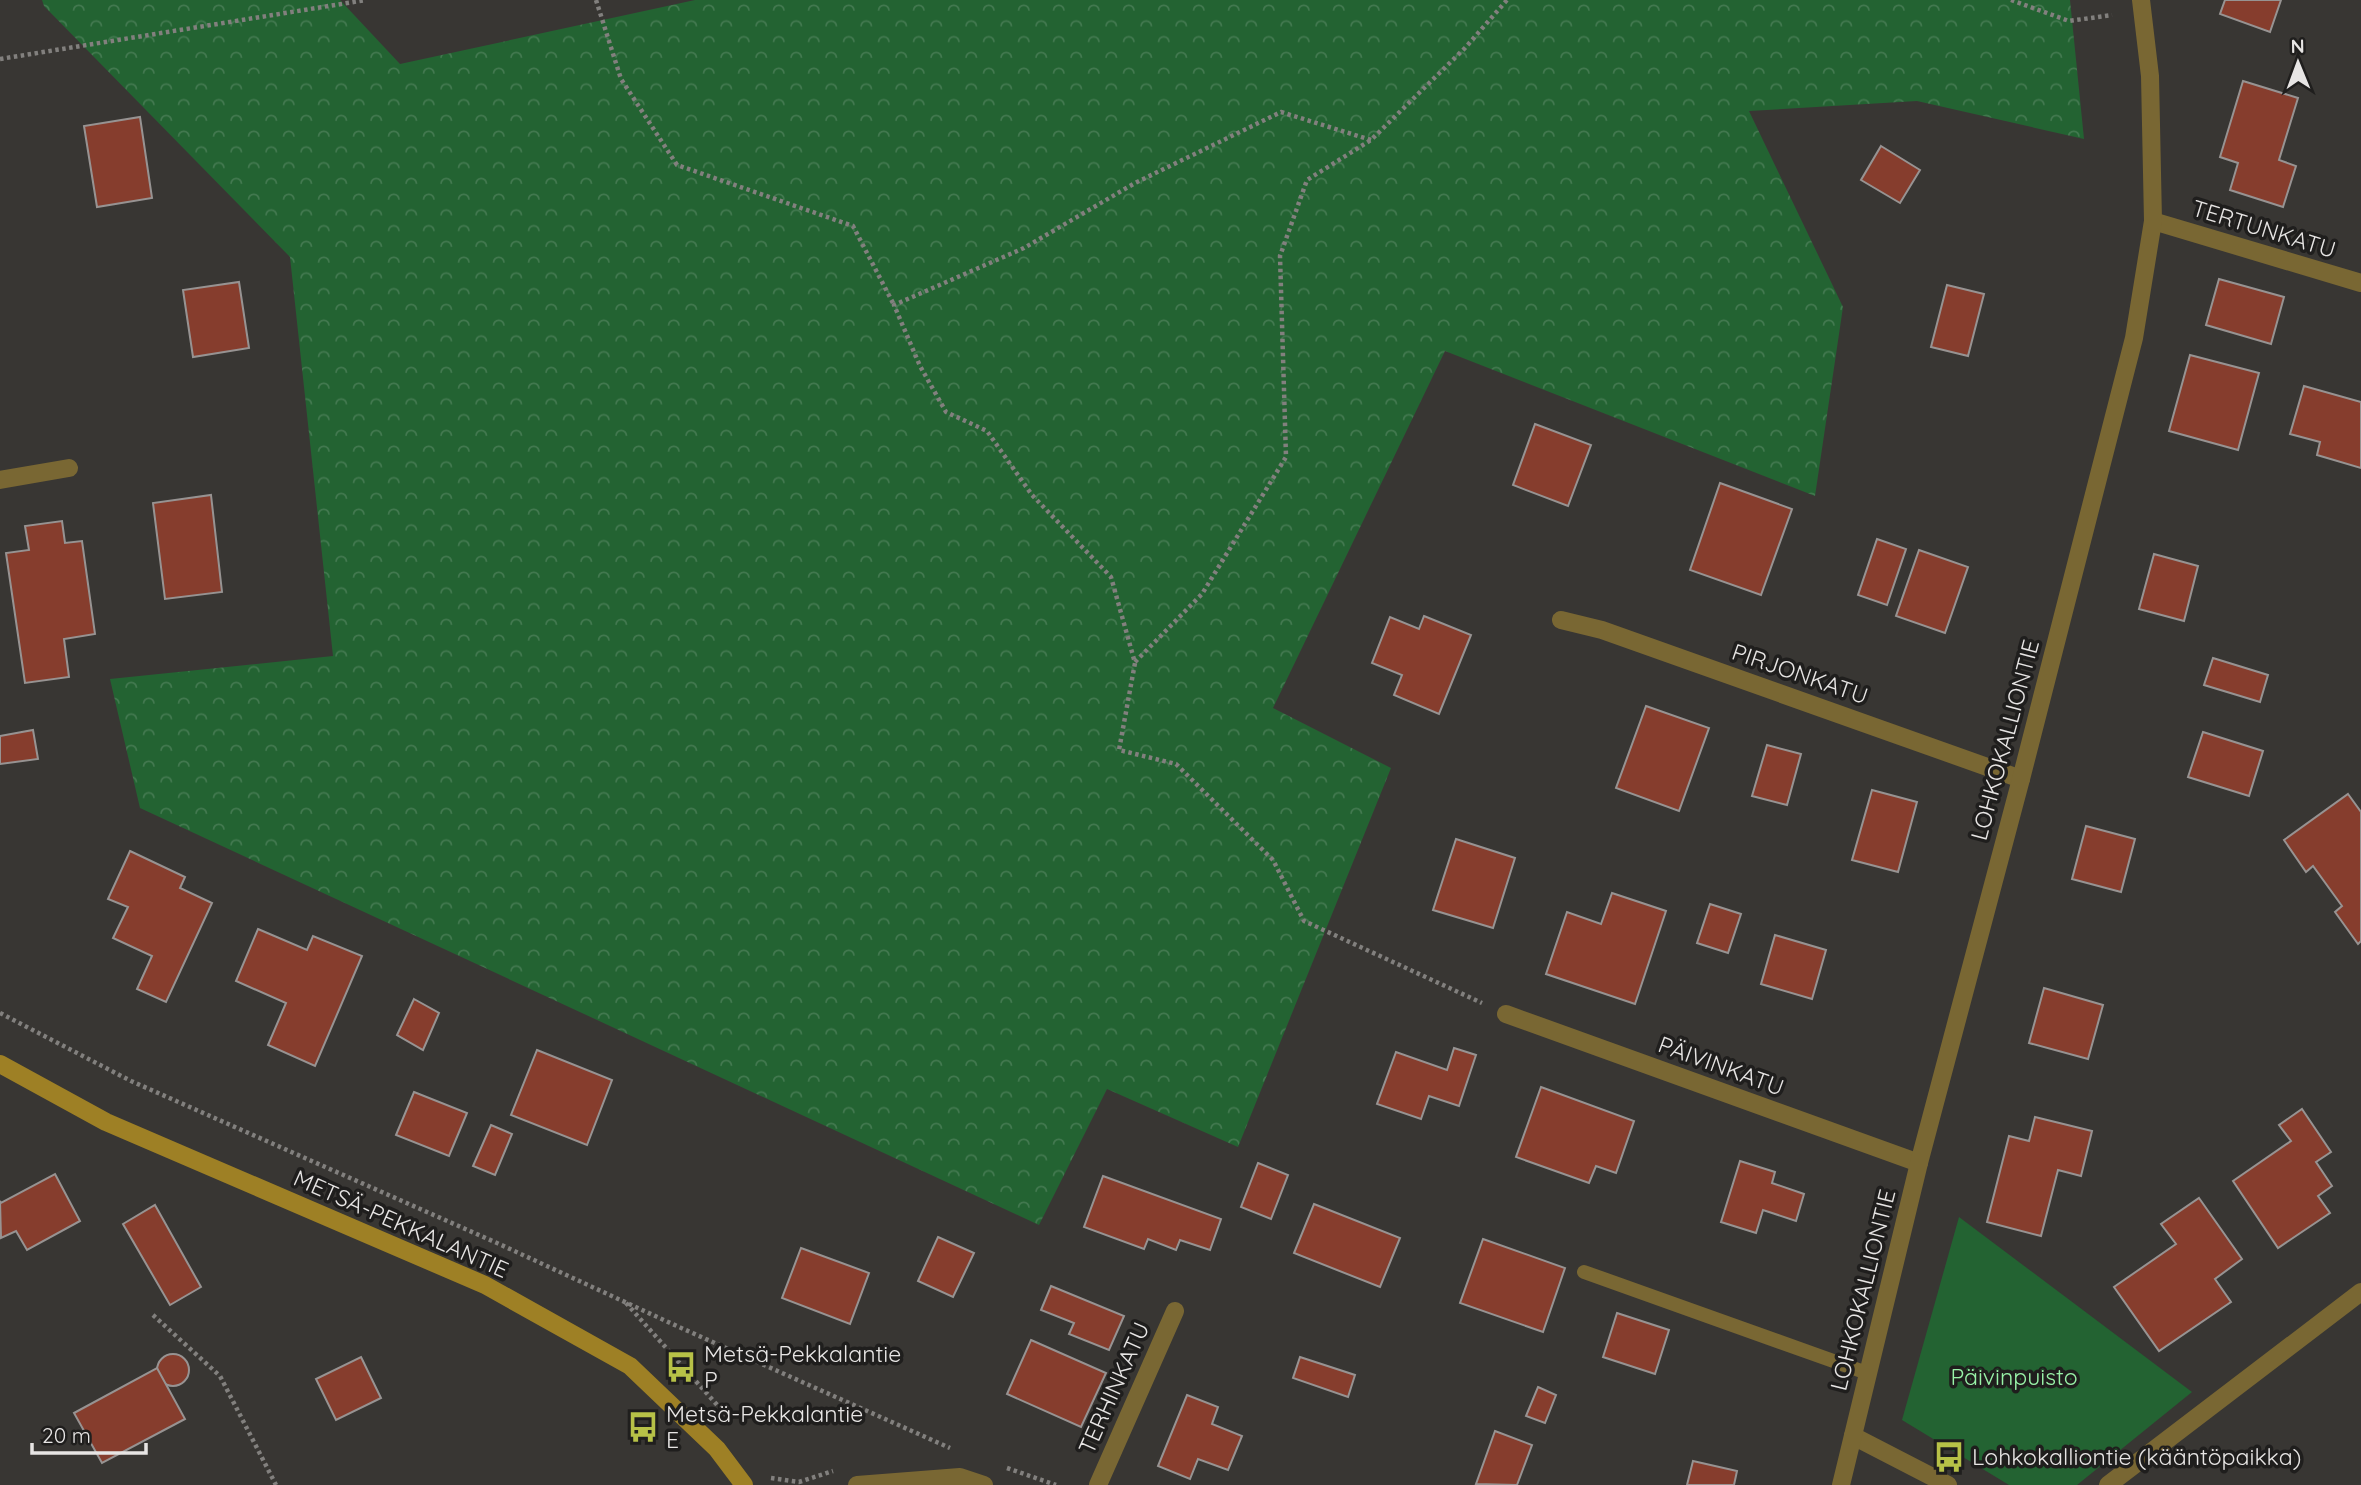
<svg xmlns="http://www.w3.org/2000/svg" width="2361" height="1485" viewBox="0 0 2361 1485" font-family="Quicksand,sans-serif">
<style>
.forest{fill:url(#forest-crowns)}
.park{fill:#236332}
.building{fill:#863d2d;stroke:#979392;stroke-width:2}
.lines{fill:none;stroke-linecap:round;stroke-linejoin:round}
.path{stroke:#82807e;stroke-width:4.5;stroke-dasharray:3.5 3.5;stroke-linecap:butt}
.lane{stroke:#796733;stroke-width:14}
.street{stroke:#796733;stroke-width:18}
.secondary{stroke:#9e8025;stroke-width:18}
.labels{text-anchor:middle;stroke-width:7;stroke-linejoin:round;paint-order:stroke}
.street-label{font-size:23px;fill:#e7e5e4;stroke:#1f1e1d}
.poi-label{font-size:23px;fill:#e7e5e4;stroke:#1f1e1d;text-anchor:start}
.park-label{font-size:23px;fill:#99f3a8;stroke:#1f1e1d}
</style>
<defs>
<pattern id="forest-crowns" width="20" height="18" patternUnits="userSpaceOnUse" patternTransform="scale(1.75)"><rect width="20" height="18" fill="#236332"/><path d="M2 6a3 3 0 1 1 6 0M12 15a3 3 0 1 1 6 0" fill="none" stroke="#437950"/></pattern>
</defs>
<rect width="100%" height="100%" fill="#383633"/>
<path class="forest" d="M42 0H340L400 64 695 0H2070L2084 139 1917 101 1749 111 1843 307 1815 496 1445 351 1273 708 1391 768 1238 1147 1107 1089 1039 1225 140 808 110 679 333 656 290 257 44 6Z"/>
<path class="park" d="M1959 1217 2192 1392 2077 1485H2009L1902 1420Z"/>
<g class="building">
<path d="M2225 0H2281L2270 32 2220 14Z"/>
<path d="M2243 81 2298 98 2279 160 2296 166 2283 207 2230 190 2238 163 2220 157Z"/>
<path d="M140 117 152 198 97 207 84 126Z"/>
<path d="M1881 146 1920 170 1900 203 1861 180Z"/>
<path d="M2219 279 2284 297 2271 344 2206 325Z"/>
<path d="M239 282 249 348 193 357 183 290Z"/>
<path d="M1947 285 1984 294 1968 356 1931 347Z"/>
<path d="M2190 355 2259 373 2238 450 2169 431Z"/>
<path d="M2304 386 2361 402V468L2317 455 2320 442 2290 434Z"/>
<path d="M1535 424 1591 445 1568 506 1513 485Z"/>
<path d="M1720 483 1792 509 1761 595 1690 570Z"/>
<path d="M211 495 222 592 165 599 153 503Z"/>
<path d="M62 521 65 543 82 541 95 634 64 639 69 677 25 683 6 553 29 550 25 526Z"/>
<path d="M1877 539 1906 549 1887 605 1858 595Z"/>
<path d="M1919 550 1968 567 1945 633 1896 616Z"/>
<path d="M2154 554 2198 566 2184 621 2139 609Z"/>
<path d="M1424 616 1471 635 1439 714 1394 695 1402 675 1372 663 1390 617 1419 629Z"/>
<path d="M2213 658 2268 675 2260 702 2204 685Z"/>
<path d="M1646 706 1709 728 1679 811 1616 788Z"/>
<path d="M33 730 38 759 0 764V736Z"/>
<path d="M2203 732 2263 751 2249 796 2188 777Z"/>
<path d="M1767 745 1801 754 1787 805 1752 796Z"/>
<path d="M1872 790 1917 802 1898 872 1852 860Z"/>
<path d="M2348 794 2361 812V941L2358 944 2335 912 2342 906 2313 866 2306 872 2284 840Z"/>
<path d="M2086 826 2135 839 2121 892 2072 879Z"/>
<path d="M1456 839 1515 858 1493 928 1433 910Z"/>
<path d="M130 851 185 877 180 888 212 903 166 1002 137 989 152 956 113 938 128 907 108 899Z"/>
<path d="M1612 893 1666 911 1635 1004 1546 974 1567 912 1601 924Z"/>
<path d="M1710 904 1741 914 1728 953 1697 943Z"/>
<path d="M258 929 307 950 313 936 362 956 315 1066 268 1045 286 1003 236 981Z"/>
<path d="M1775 935 1826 950 1812 999 1761 984Z"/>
<path d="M2044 988 2103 1005 2088 1059 2029 1043Z"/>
<path d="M414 999 439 1013 423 1050 397 1035Z"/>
<path d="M1454 1048 1476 1055 1459 1106 1429 1096 1421 1119 1377 1104 1396 1052 1447 1070Z"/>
<path d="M537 1050 612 1080 587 1145 511 1115Z"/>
<path d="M1541 1087 1634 1121 1616 1173 1596 1166 1589 1183 1516 1157Z"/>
<path d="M414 1092 467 1113 449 1156 396 1135Z"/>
<path d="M2302 1109 2331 1152 2316 1162 2332 1186 2318 1196 2330 1213 2278 1248 2233 1181 2291 1141 2279 1125Z"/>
<path d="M2035 1117 2092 1131 2081 1176 2058 1170 2041 1236 1987 1222 2009 1136 2029 1141Z"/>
<path d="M491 1125 512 1134 495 1175 473 1166Z"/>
<path d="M1740 1161 1775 1172 1772 1183 1804 1194 1796 1221 1763 1210 1756 1233 1721 1222Z"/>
<path d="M1258 1163 1288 1175 1271 1219 1241 1207Z"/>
<path d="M55 1174 80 1221 27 1250 16 1231 1 1238 0 1201 1 1203Z"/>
<path d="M1103 1176 1221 1219 1210 1250 1180 1240 1176 1250 1148 1239 1144 1249 1084 1227Z"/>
<path d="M2199 1198 2242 1259 2215 1279 2231 1302 2159 1351 2114 1287 2176 1244 2161 1224Z"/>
<path d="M1314 1204 1400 1238 1380 1287 1294 1253Z"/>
<path d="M155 1205 201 1287 170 1305 123 1224Z"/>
<path d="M938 1237 974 1253 953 1297 918 1281Z"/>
<path d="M1483 1239 1565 1268 1543 1332 1460 1303Z"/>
<path d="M801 1248 869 1273 850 1324 782 1298Z"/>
<path d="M1051 1286 1124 1316 1109 1350 1069 1334 1074 1323 1041 1310Z"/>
<path d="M1617 1313 1669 1330 1655 1374 1603 1357Z"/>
<path d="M1031 1340 1106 1373 1081 1427 1007 1394Z"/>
<circle cx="173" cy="1370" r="16"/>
<path d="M361 1357 381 1398 336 1420 316 1379Z"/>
<path d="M1300 1357 1355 1375 1348 1397 1293 1378Z"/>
<path d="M157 1368 185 1419 102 1463 74 1413Z"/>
<path d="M1538 1387 1556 1395 1545 1423 1526 1416Z"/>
<path d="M1187 1395 1218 1407 1212 1424 1242 1436 1228 1470 1198 1459 1190 1479 1158 1466Z"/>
<path d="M1495 1431 1532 1445 1517 1485 1476 1484Z"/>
<path d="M1693 1461 1737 1471 1734 1485H1687Z"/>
</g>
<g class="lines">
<g class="path">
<path d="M596 0 621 79 677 165 853 226 894 305"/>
<path d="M2011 0 2069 21 2112 15"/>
<path d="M0 59 366 0"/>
<path d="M1371 140 1281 112 1135 183 1024 248 894 305 920 366 946 412 987 431 1032 495 1111 577 1135 663 1119 750 1176 764 1273 860 1304 921 1482 1003"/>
<path d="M1135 662 1202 594 1286 457 1280 256 1307 180 1371 140 1465 48 1507 0"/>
<path d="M0 1013 131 1081 497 1243 679 1327 950 1448"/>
<path d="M626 1303 727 1416"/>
<path d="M153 1315 220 1376 276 1485"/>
<path d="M1007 1468 1056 1485"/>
<path d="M771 1478 799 1482 833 1471"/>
</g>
<path class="lane" d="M1584 1272 1867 1373"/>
<g class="street">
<path d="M2153 221 2361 283"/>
<path d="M0 480 69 468"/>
<path d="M1561 620 1602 630 2021 779"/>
<path d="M1506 1014 1919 1163"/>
<path d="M1853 1436 1948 1485"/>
<path d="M857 1485 960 1477 984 1485"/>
<path d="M1098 1485 1175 1311"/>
<path d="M1841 1485 1919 1163 2021 779 2134 338 2153 221 2150 76 2141 0"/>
<path d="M2108 1485 2361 1292"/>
</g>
<path class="secondary" d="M0 1064 106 1122 485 1285 630 1366 717 1449 744 1485"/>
</g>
<defs>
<symbol id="bus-bare" viewBox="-9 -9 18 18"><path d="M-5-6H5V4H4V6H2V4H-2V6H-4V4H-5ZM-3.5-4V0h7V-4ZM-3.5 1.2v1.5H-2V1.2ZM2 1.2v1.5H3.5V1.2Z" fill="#b7c147" stroke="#1f1e1d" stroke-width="2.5" paint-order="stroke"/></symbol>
</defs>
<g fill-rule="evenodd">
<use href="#bus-bare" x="659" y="1345" width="44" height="44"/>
<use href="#bus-bare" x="621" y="1405" width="44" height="44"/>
<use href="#bus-bare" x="1927" y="1435" width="44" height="44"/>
</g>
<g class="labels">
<g class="street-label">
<text transform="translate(2264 229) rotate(17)" y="8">TERTUNKATU</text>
<text transform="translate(1800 674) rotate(19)" y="8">PIRJONKATU</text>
<text transform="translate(2005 740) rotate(-75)" y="8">LOHKOKALLIONTIE</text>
<text transform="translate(1721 1066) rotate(20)" y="8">PÄIVINKATU</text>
<text transform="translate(401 1224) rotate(24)" y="8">METSÄ-PEKKALANTIE</text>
<text transform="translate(1863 1290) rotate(-76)" y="8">LOHKOKALLIONTIE</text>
<text transform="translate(1114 1388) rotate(-66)" y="8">TERHINKATU</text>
</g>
<g class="poi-label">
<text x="704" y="1362">Metsä-Pekkalantie<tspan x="704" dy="26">P</tspan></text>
<text x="666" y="1422">Metsä-Pekkalantie<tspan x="666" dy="26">E</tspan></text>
<text x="1972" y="1465">Lohkokalliontie (kääntöpaikka)</text>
</g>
<g class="park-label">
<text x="2014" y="1385">Päivinpuisto</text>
</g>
</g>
<g transform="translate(2298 63) rotate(359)" stroke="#1f1e1d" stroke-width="5" paint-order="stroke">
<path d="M0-5L12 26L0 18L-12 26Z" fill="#e7e5e4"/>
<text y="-10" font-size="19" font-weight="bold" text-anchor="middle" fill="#e7e5e4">N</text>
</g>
<path d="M32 1443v10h114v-10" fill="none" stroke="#e7e5e4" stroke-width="3.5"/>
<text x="42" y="1443" font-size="21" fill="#e7e5e4" stroke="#1f1e1d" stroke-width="5" paint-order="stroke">20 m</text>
</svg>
